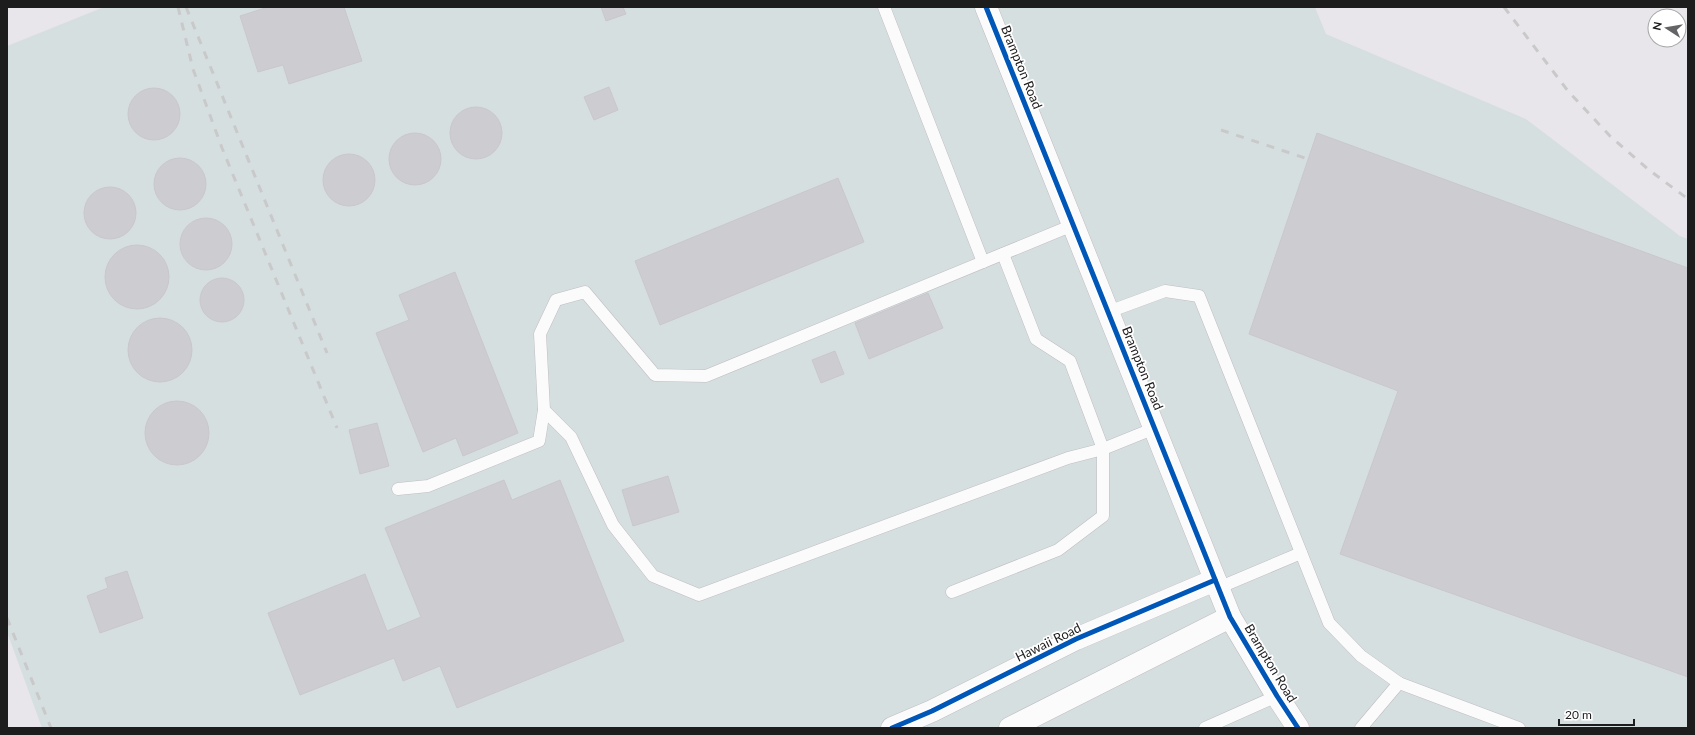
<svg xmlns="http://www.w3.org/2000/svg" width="1695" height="735" viewBox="0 0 1695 735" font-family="Lato,sans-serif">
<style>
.industrial{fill:#d6dfe0}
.building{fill:#cdccd1;stroke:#c9c7ce}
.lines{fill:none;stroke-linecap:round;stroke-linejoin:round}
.service-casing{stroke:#bfbec1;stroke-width:13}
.minor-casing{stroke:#bfbec1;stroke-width:23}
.service{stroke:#fcfbfc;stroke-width:12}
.minor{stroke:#fcfbfc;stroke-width:22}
.rail{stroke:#c9c9ca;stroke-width:3;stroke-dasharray:8 8;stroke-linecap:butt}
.cycleway-casing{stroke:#fff;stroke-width:8}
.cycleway{stroke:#0057b8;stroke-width:5}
.labels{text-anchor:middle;stroke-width:3.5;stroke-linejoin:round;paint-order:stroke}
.street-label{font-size:13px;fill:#1d1d1d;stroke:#fff}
</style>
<rect width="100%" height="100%" fill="#e8e6eb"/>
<path class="industrial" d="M104 7H1315L1326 34 1526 119 1680 236 1688 239V728H42L7 632V46Z"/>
<g class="building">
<path d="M268 7H344L362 61 289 84 283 65 258 72 240 16Z"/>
<path d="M601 7H623L626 14 606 21Z"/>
<path d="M609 87 618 110 594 120 584 97Z"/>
<circle cx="154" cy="114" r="26"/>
<circle cx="476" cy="133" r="26"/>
<path d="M1317 133 1688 268V677L1340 554 1398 391 1249 334Z"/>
<circle cx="415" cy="159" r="26"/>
<circle cx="349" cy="180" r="26"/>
<circle cx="180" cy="184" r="26"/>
<path d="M838 178 864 242 660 325 635 261Z"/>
<circle cx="110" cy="213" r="26"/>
<circle cx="206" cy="244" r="26"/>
<circle cx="137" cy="277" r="32"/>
<path d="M455 272 518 433 463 456 456 438 423 452 376 333 409 320 399 295Z"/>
<circle cx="222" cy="300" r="22"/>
<path d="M928 293 943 328 869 359 855 323Z"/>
<circle cx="160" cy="350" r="32"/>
<path d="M835 351 844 374 821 383 812 360Z"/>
<circle cx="177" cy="433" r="32"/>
<path d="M377 423 389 466 360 474 349 430Z"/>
<path d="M668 476 679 512 633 526 622 490Z"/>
<path d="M504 480 512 500 560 480 624 641 457 708 440 666 403 681 394 658 300 695 268 613 365 574 387 631 421 617 385 528Z"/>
<path d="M127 571 143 618 100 633 87 596 108 588 105 578Z"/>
</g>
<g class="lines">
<defs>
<g id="service">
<path d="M884 7 983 262"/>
<path d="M1108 312 1165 291 1199 296 1329 623 1361 656 1399 683 1519 728"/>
<path d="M544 410 571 437 613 525 653 576 699 595 1068 458 1103 449 1155 428"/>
<path d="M398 489 428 486 539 441 544 410 540 334 556 300 585 292 655 375 706 376 1073 225"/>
<path d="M1218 588 1301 553"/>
<path d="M952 592 1058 550 1103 516V449L1070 361 1036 339 1003 254"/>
<path d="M1205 728 1277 696"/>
<path d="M1361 728 1399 683"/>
</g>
<g id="minor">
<path d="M986 7 1230 617 1277 696 1298 728"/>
<path d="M892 728 932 711 1076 639 1215 580"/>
<path d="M1010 728 1230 617"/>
</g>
</defs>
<use href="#service" class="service-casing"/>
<use href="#minor" class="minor-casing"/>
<use href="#service" class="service"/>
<use href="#minor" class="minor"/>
<g class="rail">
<path d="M178 7 193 69 222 148 337 428"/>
<path d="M186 7 327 353"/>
<path d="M1504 7 1568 91 1610 136 1649 170 1688 199"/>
<path d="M1221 130 1308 159"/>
<path d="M7 618 51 728"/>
</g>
<defs>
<g id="cycleway">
<path d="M986 7 1230 617 1277 696 1298 728"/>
<path d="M892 728 932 711 1076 639 1215 580"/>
</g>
</defs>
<use href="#cycleway" class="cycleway-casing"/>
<use href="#cycleway" class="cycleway"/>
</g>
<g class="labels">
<g class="street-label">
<text transform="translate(1022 67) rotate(68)" y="5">Brampton Road</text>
<text transform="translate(1143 368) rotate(68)" y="5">Brampton Road</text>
<text transform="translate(1048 642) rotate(-26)" y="5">Hawaii Road</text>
<text transform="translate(1271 663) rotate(59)" y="5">Brampton Road</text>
</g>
</g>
<rect width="1695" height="735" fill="none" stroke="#1d1d1d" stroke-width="16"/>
<g transform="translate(1667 28) rotate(282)"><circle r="19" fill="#ffffff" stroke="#a5a5a5"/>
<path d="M0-3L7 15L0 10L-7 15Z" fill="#646365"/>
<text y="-6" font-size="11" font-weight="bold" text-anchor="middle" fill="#1d1d1d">N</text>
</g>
<path d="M1559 719v6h75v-6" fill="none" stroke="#1d1d1d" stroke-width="2"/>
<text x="1565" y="719" font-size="12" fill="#1d1d1d" stroke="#ffffff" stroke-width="3" paint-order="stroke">20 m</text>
</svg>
